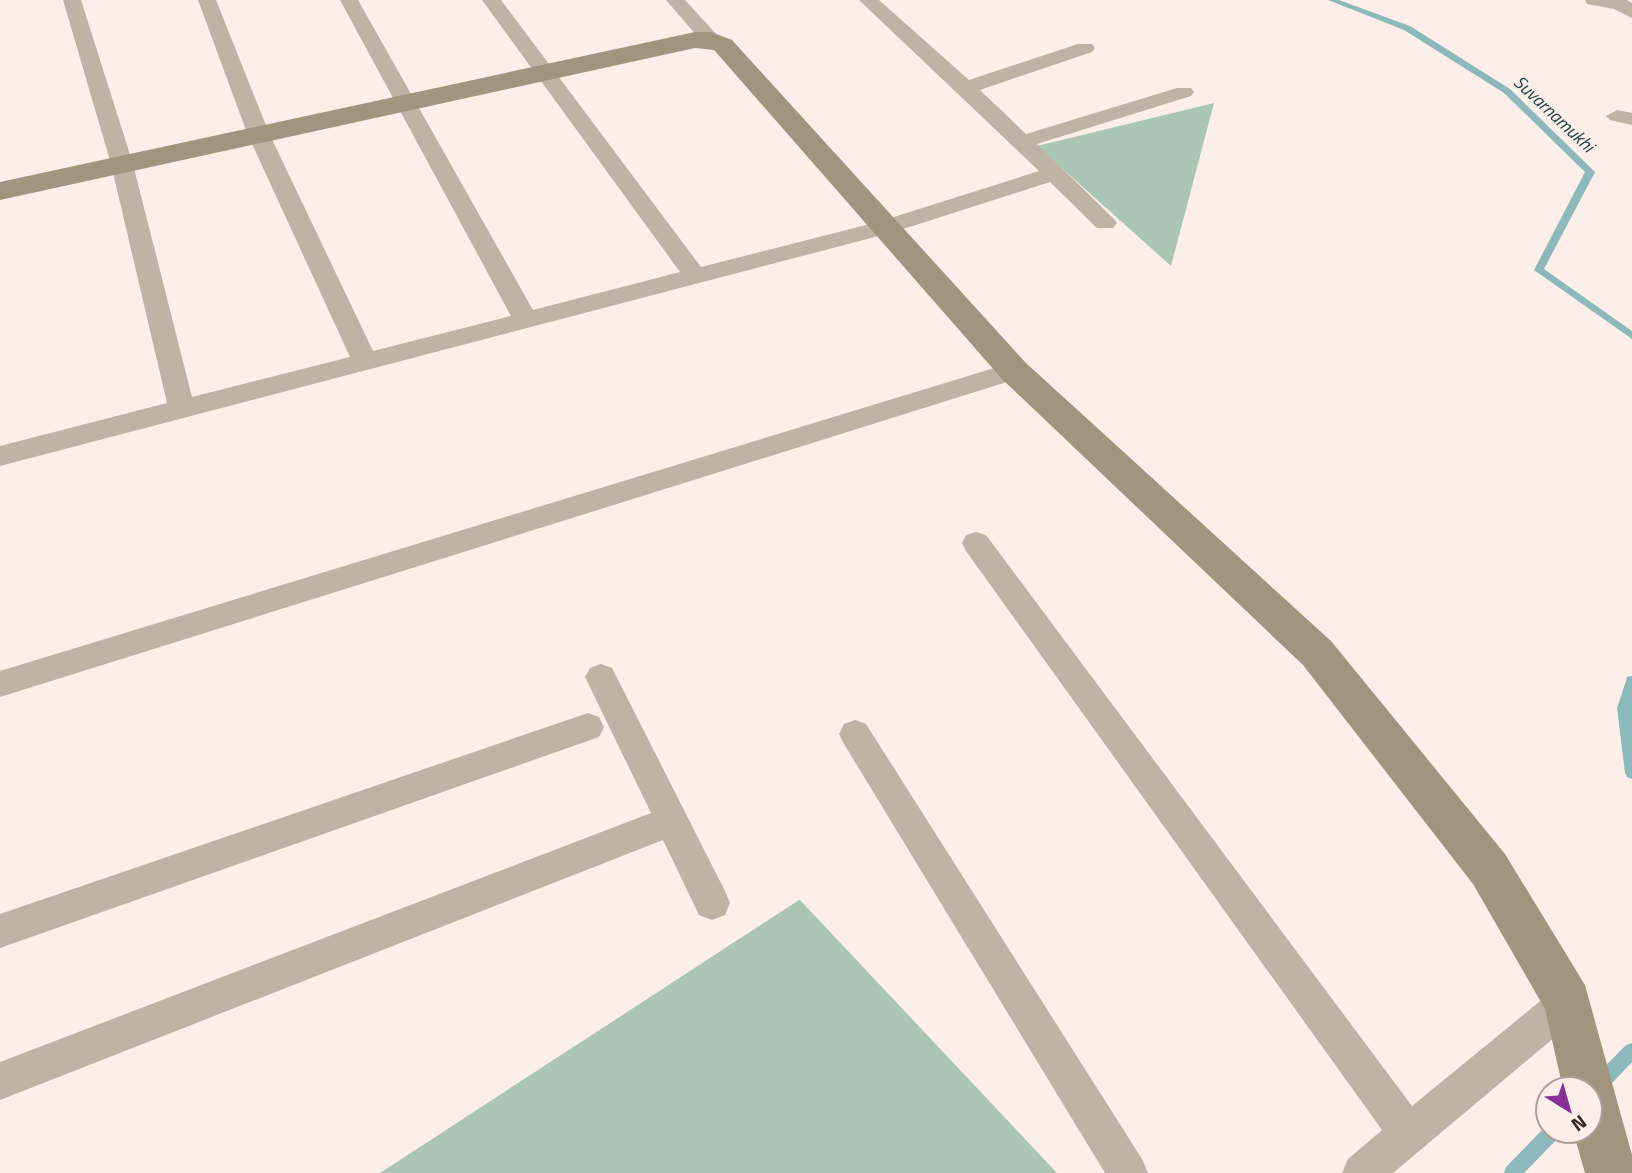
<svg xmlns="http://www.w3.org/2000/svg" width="1632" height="1173" viewBox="0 0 1632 1173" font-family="'Titillium Web',sans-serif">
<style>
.green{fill:#abc6b4}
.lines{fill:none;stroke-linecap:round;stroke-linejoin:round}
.stream{fill:#8cbabc;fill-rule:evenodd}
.street{fill:#bdb4a6;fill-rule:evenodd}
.secondary{fill:#a29580;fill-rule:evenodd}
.labels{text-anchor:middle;stroke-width:7;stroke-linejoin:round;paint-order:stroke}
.far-water-label{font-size:18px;font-style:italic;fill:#164244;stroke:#fcefea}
</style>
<rect width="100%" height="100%" fill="#fcefea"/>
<g class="green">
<path d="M1214 103 1171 266 1037 146Z"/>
<path d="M800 900 1057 1173H380L799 900Z"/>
</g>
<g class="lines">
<g class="stream">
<path d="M1328 0H1339L1410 26 1510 89 1593 170 1595 172 1544 269 1632 331V339L1534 270 1585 172 1504 93 1404 30Z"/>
<path d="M1632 676V779L1627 777 1625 773 1617 708 1626 681 1627 677Z"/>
<path d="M1632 1043V1062L1596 1100 1590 1102V1089L1584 1088 1626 1045Z"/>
<path d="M1547 1125 1548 1131H1561L1559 1137 1524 1173H1504L1506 1167Z"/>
</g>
<g class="street">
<path d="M63 0H81L133 164 192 397 350 357 247 133 198 0H216L269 133 373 351 511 316 340 0H358L533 310 680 272 482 0H501L701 267 878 222 1039 171 859 0H879L969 80 1078 44H1092L1095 48 1092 52 980 90 1026 134 1177 88H1191L1194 92 1191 96 1037 144 1113 218 1117 223 1113 228H1097L1050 182 894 232 0 466V446L167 403 111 164Z"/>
<path d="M666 0H685L718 36 721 40 718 44H704Z"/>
<path d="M1585 0H1627L1632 3V18L1614 9 1587 4Z"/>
<path d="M1617 110 1632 113V125L1610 120 1606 116Z"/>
<path d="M1014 362 1023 365 1027 371 1023 377 0 697V671Z"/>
<path d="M976 532 986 535 1412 1106 1555 989 1568 984 1581 989 1587 1002 1581 1015 1393 1173H1342L1348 1159 1382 1130 966 551 962 543 966 535Z"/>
<path d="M601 664 612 668 725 891 730 903 725 915 712 920 699 915 663 840 0 1100V1062L651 813 585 677 590 668Z"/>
<path d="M588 713 599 717 604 727 599 737 0 948V914Z"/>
<path d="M855 720 866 724 1142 1159 1148 1173H1105L844 744 839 734 844 724Z"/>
</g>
<path class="secondary" d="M695 32H711L732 40 1026 363 1331 641 1505 854 1585 985 1632 1155V1173H1585L1573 1131H1590V1089H1563L1545 1009 1473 884 1303 665 1002 379 714 50 695 48 0 200V182Z"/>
</g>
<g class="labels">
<g class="far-water-label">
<text transform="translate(1554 114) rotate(43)" y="6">Suvarnamukhi</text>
</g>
</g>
<g transform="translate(1569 1110) rotate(143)"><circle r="33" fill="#fcefea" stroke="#ac9f9a" stroke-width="2"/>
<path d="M0-5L12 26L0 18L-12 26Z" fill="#892d98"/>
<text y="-10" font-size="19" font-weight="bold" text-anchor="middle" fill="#332823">N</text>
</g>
</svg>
